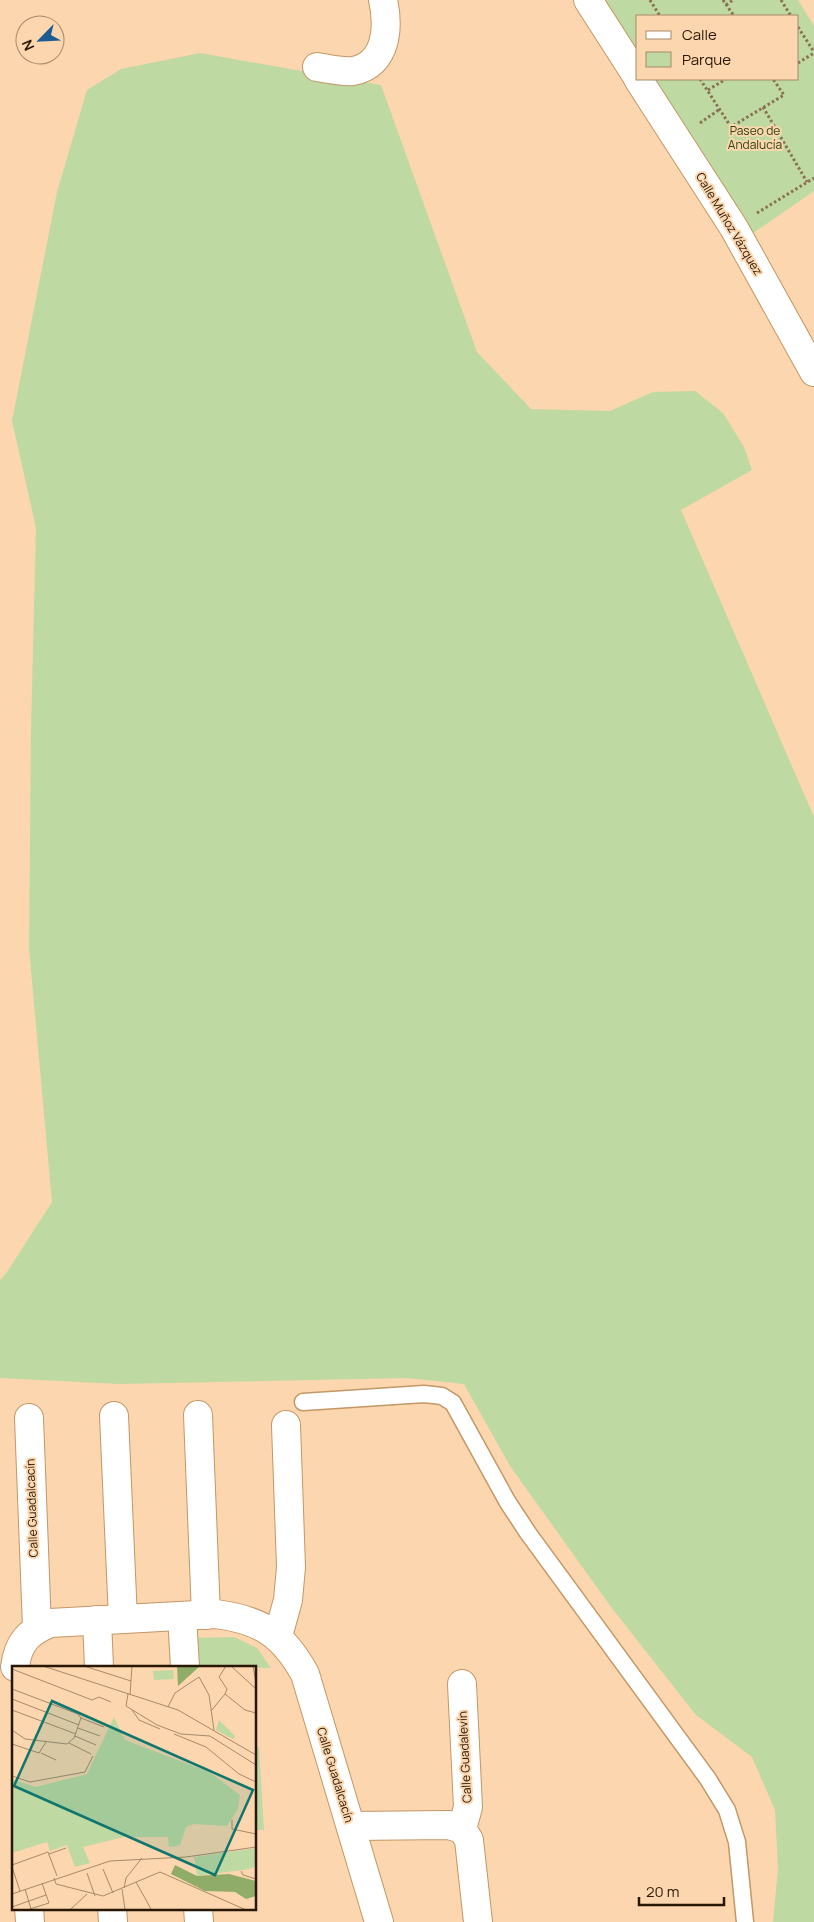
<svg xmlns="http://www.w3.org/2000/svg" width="814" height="1922" viewBox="0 0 814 1922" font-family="Manrope,sans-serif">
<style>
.green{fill:#bfd9a2}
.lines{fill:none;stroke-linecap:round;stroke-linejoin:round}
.lane-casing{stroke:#c39766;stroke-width:19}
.street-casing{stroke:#c39766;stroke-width:30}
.secondary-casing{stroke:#c39766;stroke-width:30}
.path{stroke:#8b7053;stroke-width:3;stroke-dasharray:2.5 2.5;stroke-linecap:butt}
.lane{stroke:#fff;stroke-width:16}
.street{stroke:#fff;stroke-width:28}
.secondary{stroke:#fff;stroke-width:28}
.labels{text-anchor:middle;stroke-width:4;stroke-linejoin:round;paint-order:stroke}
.park-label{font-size:12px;fill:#2e4210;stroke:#fcd6ae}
.street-label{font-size:12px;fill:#281704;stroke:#fcd6ae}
.inset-road{fill:none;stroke:#a78a6a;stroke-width:1}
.view{fill:#0f766e;fill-opacity:0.15;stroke:#0f766e;stroke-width:2.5}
.inset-edge{fill:none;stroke:#281704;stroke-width:2.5}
</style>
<rect width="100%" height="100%" fill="#fcd6ae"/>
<g class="green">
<path d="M598 0H798L814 26V191L749 236 648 79H798V16H638V63Z"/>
<path d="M200 53 381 85 477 352 531 409 610 411 653 392 695 391 723 413 744 447 752 470 681 510 814 817V1922H773L778 1869 775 1810 752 1757 696 1715 611 1607 510 1466 464 1384 407 1378 119 1384 0 1378V1280L7 1272 52 1202 29 948 31 729 36 528 12 421 57 192 87 90 121 69Z"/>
<path d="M234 1637 257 1648 271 1668 194 1667 192 1638Z"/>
<path d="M255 1747H259L264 1830H255Z"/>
</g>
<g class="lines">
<defs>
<path id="lane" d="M303 1402 424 1394 442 1396 453 1403 507 1501 528 1533 708 1779 727 1810 737 1842 745 1922"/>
<g id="street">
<path d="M317 67C329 69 341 72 353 71 387 65 389 27 383 0"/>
<path d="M198 1415 206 1615"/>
<path d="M114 1416 123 1619"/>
<path d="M29 1418 37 1628"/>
<path d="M182 1616 185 1667"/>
<path d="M97 1620 99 1667"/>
<path d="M278 1636 288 1600 291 1567 286 1425"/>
<path d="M15 1667C18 1643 28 1632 50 1623L216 1614C261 1620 283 1634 305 1674L379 1922"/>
<path d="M351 1826 449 1825 462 1829 469 1840 478 1922"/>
<path d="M462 1829 468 1807 462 1684"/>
<path d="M29 1908 30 1922"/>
<path d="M112 1908 113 1922"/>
<path d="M198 1908 199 1922"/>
</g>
<g id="secondary">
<path d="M588 0 638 78"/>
<path d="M638 79 734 228 814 372"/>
</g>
</defs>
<use href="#lane" class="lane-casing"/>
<use href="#street" class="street-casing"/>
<use href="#secondary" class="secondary-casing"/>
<g class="path">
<path d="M650 0 660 16"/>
<path d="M723 0 734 16"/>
<path d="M781 0 791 16"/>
<path d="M726 5 733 0"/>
<path d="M798 27 814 52"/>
<path d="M798 63 814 53"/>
<path d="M700 79 731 127 784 95 773 79"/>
<path d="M708 90 726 79"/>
<path d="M763 107 807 182"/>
<path d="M700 123 720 109"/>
<path d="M757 213 814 178"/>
</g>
<use href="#lane" class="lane"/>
<use href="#street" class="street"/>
<use href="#secondary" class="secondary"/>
</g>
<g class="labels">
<g class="park-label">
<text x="755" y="135">Paseo de<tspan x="755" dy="14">Andalucía</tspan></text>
</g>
<g class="street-label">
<text transform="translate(729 224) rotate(59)" y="4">Calle Muñoz Vázquez</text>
<text transform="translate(32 1508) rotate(-92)" y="4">Calle Guadalcacín</text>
<text transform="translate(465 1757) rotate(-93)" y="4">Calle Guadalevín</text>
<text transform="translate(335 1775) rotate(73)" y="4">Calle Guadalcacín</text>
</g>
</g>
<g transform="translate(12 1666)">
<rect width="244" height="244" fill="#fcd6ae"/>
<path d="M161 4 162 13 142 14 141 5ZM102 51 113 74 197 106 228 129 226 143 215 160 182 158 174 161 168 179 164 180 157 181 156 171H112L71 181 78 197 63 201 55 179 38 185 35 176 0 187V113L23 121 75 108ZM207 54 223 70 221 73 204 64ZM244 182V200L238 203 185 210 182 191Z" fill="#bfd9a2"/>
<path d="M165 0H188L166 20ZM163 199 185 210 217 208 244 215V230L234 233 223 226 193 225 159 208Z" fill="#8fad69"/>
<path class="inset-road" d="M31 0 166 44 244 89M72 0 119 15M219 0 244 23M241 0 244 17M0 3 80 34 87 31 99 36M0 23 66 48 69 52 62 72 55 78 13 73 0 64M116 28 114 40 145 59 169 68 198 70 244 99M213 28 215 23 207 11 214 0M118 29 120 0M0 33 67 59M156 41 163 27 187 11 197 29 202 64M0 44 64 68M120 44 127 54 148 63M199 45 213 28 233 44 244 47M69 52 92 61M66 62 88 70M162 68 194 81 227 108 244 116M63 70 84 79M57 77 79 88M0 78 27 87 34 76M29 87 44 94M0 110 18 116 73 106 81 90M220 154V163L244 168M37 188 54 182M0 199 36 186 45 210M0 201 8 225M91 203 101 227M229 205 231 209 244 213M75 207 83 230M42 212 44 218 91 230 148 206 232 243M124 216 139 243M112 222 114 212 130 192M13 223 19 243M110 223 113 243M0 228 98 195 174 191 244 181M0 241 34 229M18 243 37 237 30 217M59 243 75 228"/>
<path class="view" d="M40 35 241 124 203 209 2 120Z"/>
<rect width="244" height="244" class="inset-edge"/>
</g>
<rect x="636" y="15" width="162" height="65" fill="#fcd6ae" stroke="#a78a6a"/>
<rect x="646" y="31" width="25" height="8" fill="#ffffff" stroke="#a78a6a"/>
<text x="682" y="40" font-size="15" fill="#281704">Calle</text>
<rect x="646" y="52" width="25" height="15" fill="#bfd9a2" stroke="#a78a6a"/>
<text x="682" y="65" font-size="15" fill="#281704">Parque</text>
<g transform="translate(40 40) rotate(246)"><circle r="24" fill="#fcd6ae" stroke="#a78a6a"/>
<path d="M0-4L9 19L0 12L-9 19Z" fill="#1c5c92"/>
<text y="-8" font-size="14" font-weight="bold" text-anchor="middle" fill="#281704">N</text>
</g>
<path d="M639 1897v8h85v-8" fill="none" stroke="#281704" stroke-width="2.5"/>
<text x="646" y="1897" font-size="15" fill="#281704" stroke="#fcd6ae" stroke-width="4" paint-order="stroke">20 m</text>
</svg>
